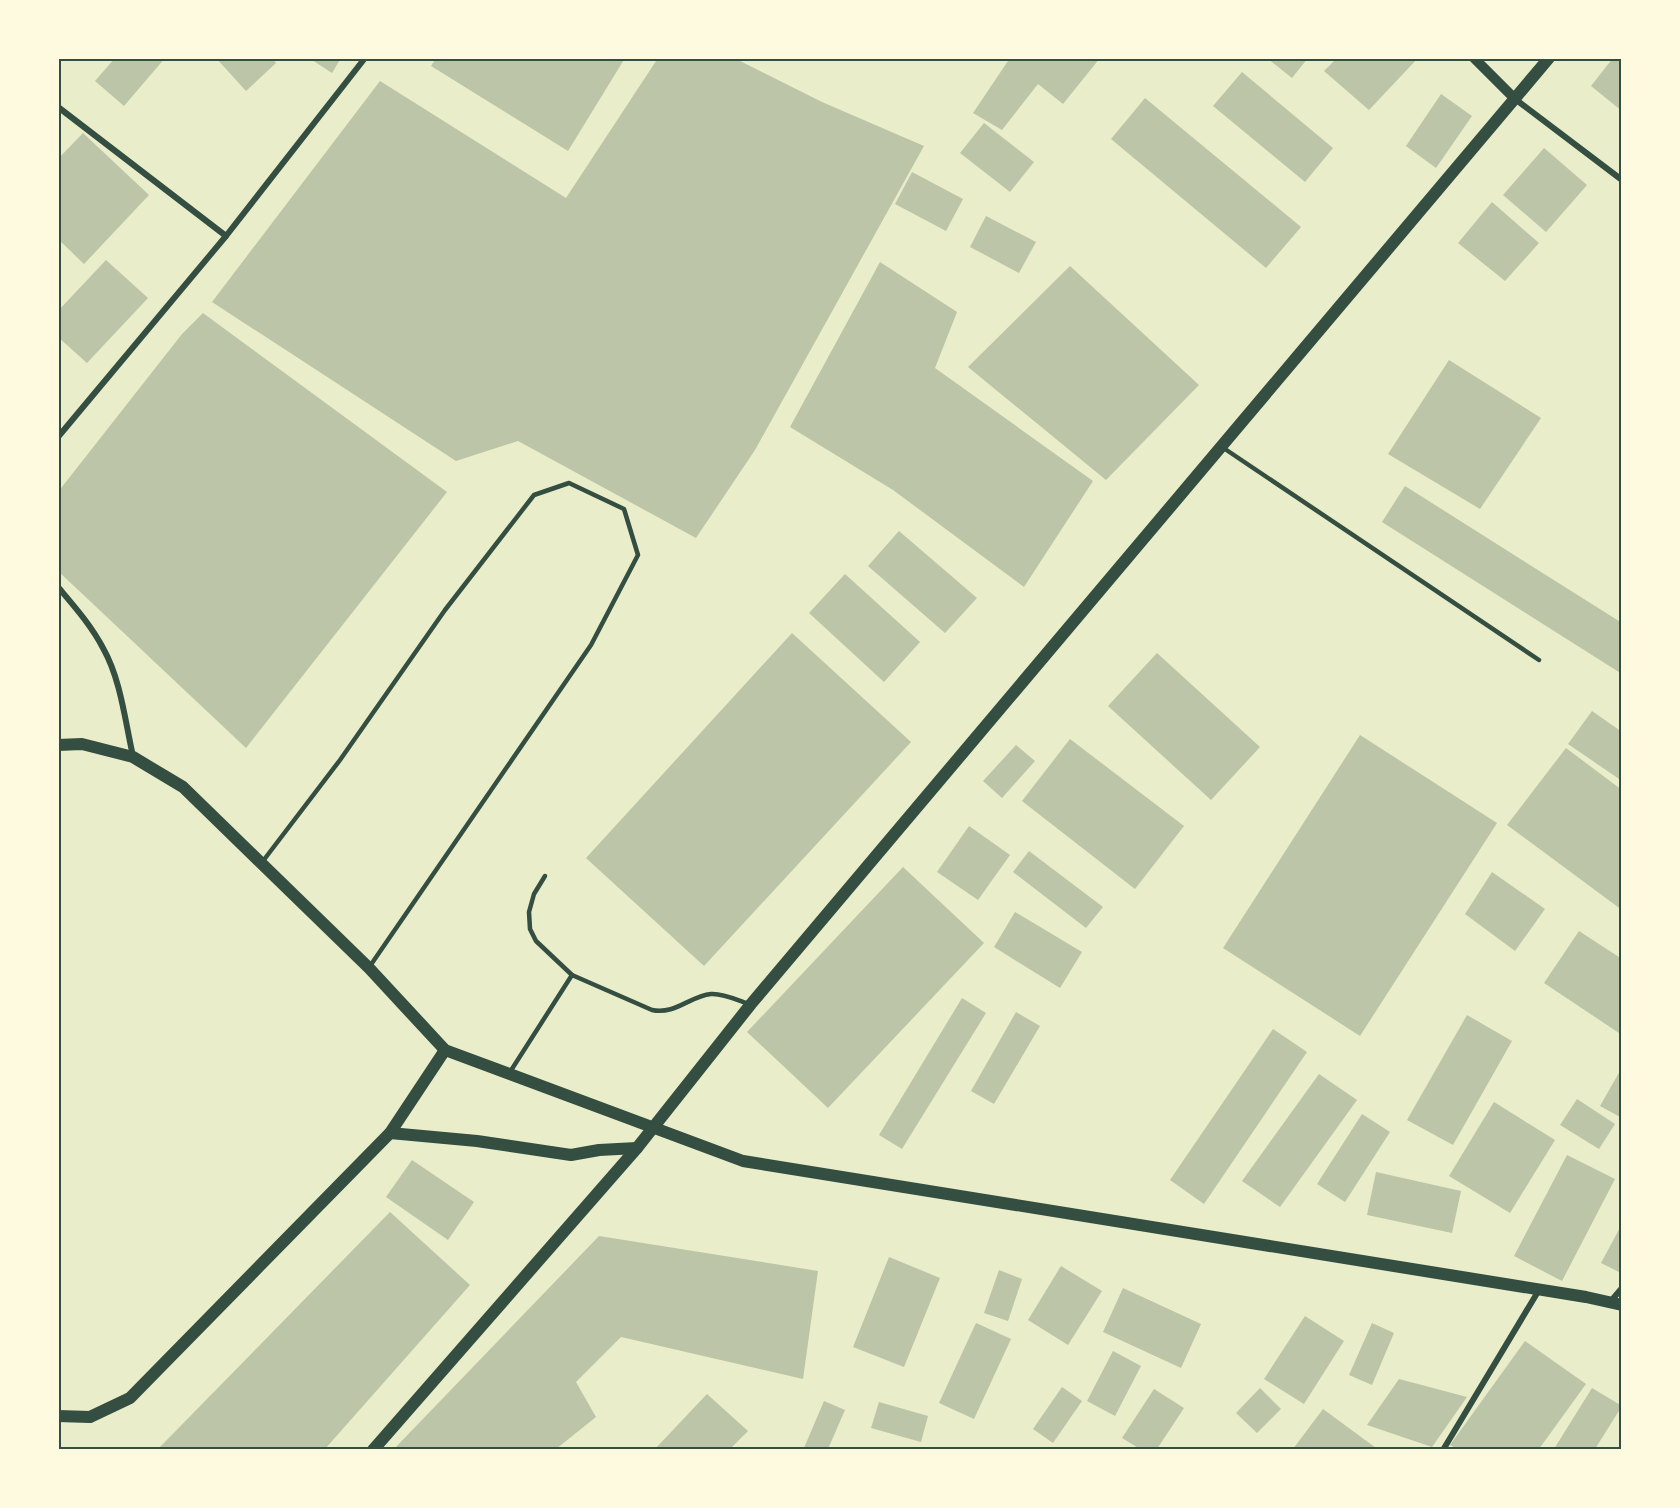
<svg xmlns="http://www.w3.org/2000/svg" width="1680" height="1508" viewBox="0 0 1680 1508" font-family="'Exo 2',sans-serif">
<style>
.building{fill:#bcc5a7}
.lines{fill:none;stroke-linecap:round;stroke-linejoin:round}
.service{stroke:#344e41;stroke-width:4.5}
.minor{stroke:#344e41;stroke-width:6}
.tertiary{stroke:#344e41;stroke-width:10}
.secondary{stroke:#344e41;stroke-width:12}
.neatline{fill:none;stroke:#344e41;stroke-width:2}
</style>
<rect width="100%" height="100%" fill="#e9edc9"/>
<g class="building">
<path d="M115 58H165L124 106 95 81Z"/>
<path d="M216 58H272L276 63 246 91Z"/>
<path d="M309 58H341L332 73Z"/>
<path d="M436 58H625L568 151 431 66Z"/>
<path d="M658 58H734L822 102 924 146 755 450 696 538 518 441 456 461 212 302 380 81 566 198Z"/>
<path d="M1010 58H1100L1063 104 1038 84 1002 130 973 113Z"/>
<path d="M1267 58H1308L1292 78Z"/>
<path d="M1337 58H1418L1369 110 1324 71Z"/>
<path d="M1613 58H1622V111L1591 86Z"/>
<path d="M1242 72 1333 148 1305 182 1213 106Z"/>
<path d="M1441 94 1472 116 1436 168 1406 146Z"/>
<path d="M1145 98 1301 227 1266 268 1111 139Z"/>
<path d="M984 123 1034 162 1010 192 960 153Z"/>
<path d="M83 133 149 195 84 264 58 239V159Z"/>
<path d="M1544 148 1587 185 1546 232 1503 195Z"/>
<path d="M912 172 963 199 946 231 895 204Z"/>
<path d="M1492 202 1539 243 1505 281 1458 243Z"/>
<path d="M986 216 1036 242 1019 273 970 247Z"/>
<path d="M106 260 148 298 87 363 58 337V311Z"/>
<path d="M880 262 957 312 935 368 1093 481 1024 587 893 490 790 427Z"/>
<path d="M1070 266 1199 385 1106 480 968 367Z"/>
<path d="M203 313 447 492 246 748 58 571V492L182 334Z"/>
<path d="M1449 360 1541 418 1480 509 1388 454Z"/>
<path d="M1405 486 1622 623V674L1382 522Z"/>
<path d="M899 531 977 598 945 633 868 566Z"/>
<path d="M845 574 920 642 884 682 809 613Z"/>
<path d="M792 633 911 742 704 966 586 858Z"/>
<path d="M1157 653 1260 747 1211 800 1108 706Z"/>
<path d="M1592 711 1622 732V781L1568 744Z"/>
<path d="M1360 735 1497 823 1360 1036 1223 948Z"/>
<path d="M1070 739 1184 826 1135 889 1022 801Z"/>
<path d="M1016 745 1035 761 1002 798 983 781Z"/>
<path d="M1566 748 1622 790V910L1507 825Z"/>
<path d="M969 826 1010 855 978 900 937 872Z"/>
<path d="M1029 851 1103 907 1086 928 1013 872Z"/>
<path d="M903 867 984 943 828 1108 747 1032Z"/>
<path d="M1492 872 1545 909 1515 951 1465 914Z"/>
<path d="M1015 912 1082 952 1060 988 994 947Z"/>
<path d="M1579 931 1622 959V1035L1544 983Z"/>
<path d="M962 998 986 1013 902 1149 879 1135Z"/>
<path d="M1016 1012 1040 1026 994 1104 971 1091Z"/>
<path d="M1467 1015 1512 1041 1453 1145 1407 1120Z"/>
<path d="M1273 1029 1307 1052 1204 1204 1170 1180Z"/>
<path d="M1620 1071 1622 1072V1118L1600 1106Z"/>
<path d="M1319 1074 1357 1100 1280 1207 1242 1181Z"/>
<path d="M1577 1099 1615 1124 1599 1149 1560 1125Z"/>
<path d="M1494 1102 1555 1140 1510 1213 1449 1176Z"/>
<path d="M1362 1114 1390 1132 1345 1202 1317 1184Z"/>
<path d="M1567 1155 1615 1179 1562 1281 1514 1256Z"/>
<path d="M412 1160 474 1202 448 1240 386 1197Z"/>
<path d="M1376 1172 1461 1191 1452 1233 1367 1215Z"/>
<path d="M390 1212 470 1285 325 1449H158Z"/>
<path d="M1622 1224V1271L1621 1273 1601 1263Z"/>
<path d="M599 1236 818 1271 803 1379 621 1337 576 1382 596 1417 556 1449H394Z"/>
<path d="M889 1257 940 1278 904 1367 853 1347Z"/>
<path d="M1061 1266 1102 1291 1068 1345 1028 1320Z"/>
<path d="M999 1270 1022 1279 1008 1321 984 1313Z"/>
<path d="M1123 1288 1201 1324 1181 1368 1103 1332Z"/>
<path d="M1305 1316 1344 1341 1304 1404 1264 1379Z"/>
<path d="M976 1323 1011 1339 974 1419 939 1403Z"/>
<path d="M1372 1323 1394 1333 1372 1385 1349 1375Z"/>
<path d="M1525 1341 1586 1384 1539 1449H1457L1450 1445Z"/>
<path d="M1113 1351 1141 1366 1115 1416 1087 1401Z"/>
<path d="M1399 1379 1467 1397 1432 1447 1367 1425Z"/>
<path d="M1062 1387 1082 1401 1053 1443 1033 1429Z"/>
<path d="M1260 1388 1281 1409 1257 1433 1236 1413Z"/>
<path d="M1592 1388 1622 1406 1595 1449H1554Z"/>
<path d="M1154 1389 1184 1408 1157 1449H1140L1122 1438Z"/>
<path d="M707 1394 748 1431 730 1449H655Z"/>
<path d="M824 1401 845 1410 828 1449H808L804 1448Z"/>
<path d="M879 1402 928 1416 921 1442 871 1428Z"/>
<path d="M1323 1409 1376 1448 1375 1449H1293Z"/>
</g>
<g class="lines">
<g class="service">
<path d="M1222 447 1539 660"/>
<path d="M263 861 340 760 445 610 534 495 569 483 624 509 638 555 591 645 370 966"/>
<path d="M545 876 534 894 529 912 530 929 536 941 572 975 652 1010C675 1015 690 996 711 994 723 993 737 1000 749 1004"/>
<path d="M510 1072 572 975"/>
</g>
<g class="minor">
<path d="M1515 99 1622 180"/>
<path d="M58 107 226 236"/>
<path d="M58 437 226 236 365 58"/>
<path d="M58 587C74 606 91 625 103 648 121 680 125 721 133 756"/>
<path d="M1611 1301 1622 1288"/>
<path d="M1443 1450 1539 1290"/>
</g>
<path class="tertiary" d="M1474 58 1514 98"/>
<g class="secondary">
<path d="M58 745 82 744 133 757 183 787 369 968 445 1050 743 1161 1586 1297 1622 1305"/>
<path d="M390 1133 477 1141 571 1155 599 1150 637 1148"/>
<path d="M58 1416 90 1417 130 1398 390 1133 445 1050"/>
<path d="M373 1450 637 1148 751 1004 1549 58"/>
</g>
</g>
<rect width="1680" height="1508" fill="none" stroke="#fefae0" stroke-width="120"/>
<rect x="60" y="60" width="1560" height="1388" class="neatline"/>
</svg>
